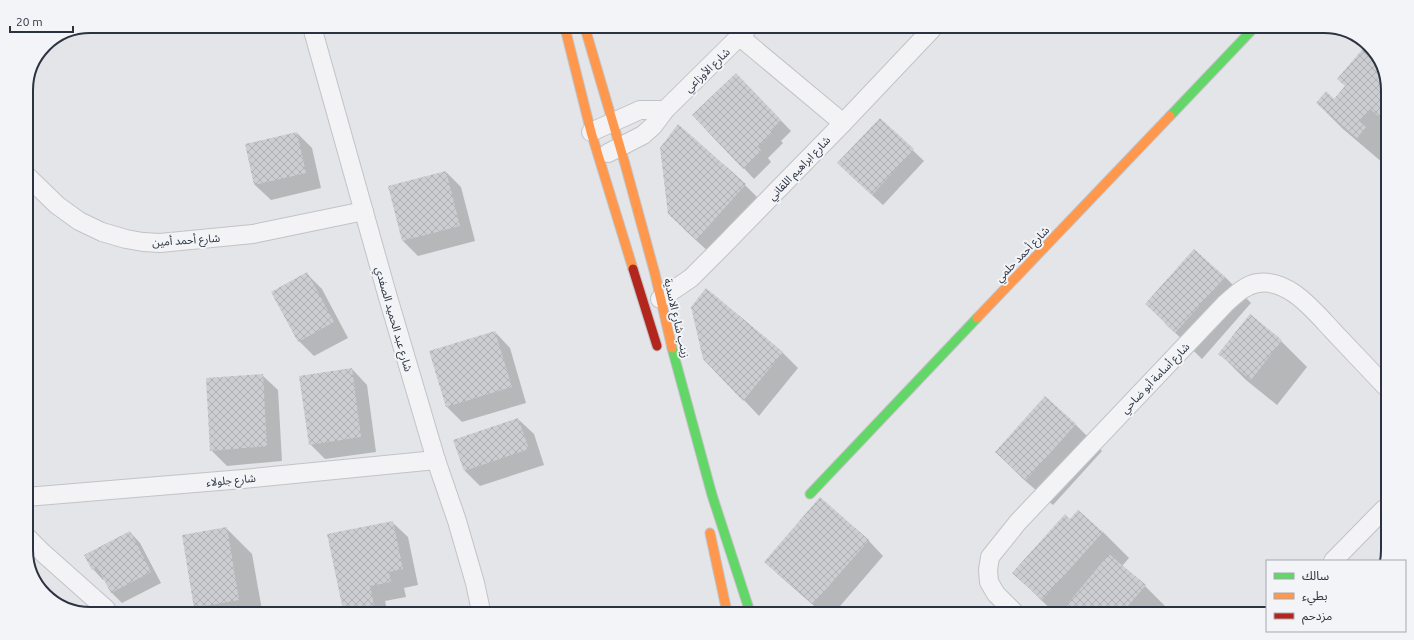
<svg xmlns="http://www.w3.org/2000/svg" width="1414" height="640" viewBox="0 0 1414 640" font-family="Ubuntu,'Noto Sans Arabic',sans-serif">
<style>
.shadow{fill:#0003}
.building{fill:url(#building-cross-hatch)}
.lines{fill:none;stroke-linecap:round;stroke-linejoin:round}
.street-casing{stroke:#c2c3c6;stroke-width:20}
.fast-casing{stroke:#c2c3c6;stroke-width:11}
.slow-casing{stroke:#c2c3c6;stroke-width:11}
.jam-casing{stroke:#c2c3c6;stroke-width:11}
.street{stroke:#f3f3f5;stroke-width:18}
.fast{stroke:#63d668;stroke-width:9}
.slow{stroke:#ff974d;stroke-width:9}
.jam{stroke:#b3261e;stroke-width:9}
.labels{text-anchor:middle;stroke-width:4;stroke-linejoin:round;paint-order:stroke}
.street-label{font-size:11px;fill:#2c3340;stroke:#f2f4f7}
.rim{fill:none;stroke:#2c3340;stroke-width:2}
</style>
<defs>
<pattern id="building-cross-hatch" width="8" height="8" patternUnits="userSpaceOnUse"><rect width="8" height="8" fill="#cccdd0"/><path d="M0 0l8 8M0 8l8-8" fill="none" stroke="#afb0b4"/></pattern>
</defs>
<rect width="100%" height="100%" fill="#e3e5e8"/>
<g class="shadow">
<path d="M747 85 791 131 781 141 783 143 768 158 771 162 754 179 694 115Z"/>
<path d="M1388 86 1387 145 1385 148 1387 150V158L1383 163 1343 129 1317 103 1334 100 1346 87Z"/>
<path d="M880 119 924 161 883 205 849 174Z"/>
<path d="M678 125 745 185 760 200 712 255 684 229Z"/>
<path d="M297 133 312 148 321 188 271 200 255 185Z"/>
<path d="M446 172 461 187 475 241 418 256 403 241Z"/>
<path d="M1194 250 1225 277 1251 303 1202 359 1146 304Z"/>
<path d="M307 274 322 289 348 338 314 356 299 341Z"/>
<path d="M1250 316 1281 341 1307 367 1277 405 1246 380 1220 354Z"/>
<path d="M495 332 510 348 526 403 462 422 447 407Z"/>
<path d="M782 352 798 368 759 416 704 358Z"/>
<path d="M352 369 367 385 376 452 325 459 310 444Z"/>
<path d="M262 375 278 390 282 461 227 466 211 450Z"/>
<path d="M1045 398 1076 425 1102 451 1053 505 1022 478 996 452Z"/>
<path d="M518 419 534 434 544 465 480 486 465 471Z"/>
<path d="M1070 520 1103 532 1129 558 1122 566 1145 586 1171 612 1169 613H1055L1040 599 1014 573Z"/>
<path d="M392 522 408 537 418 585 404 588 406 597 385 601 387 610H344L328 535Z"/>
<path d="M226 528 252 554 262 610H198L195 607Z"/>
<path d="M130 532 140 543 161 583 122 603 112 593 105 579 103 580 93 569Z"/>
<path d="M868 540 883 556 835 612H821L781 577 765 562Z"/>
</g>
<g class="building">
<path d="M1366 45 1377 54 1388 86V112L1382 119 1370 109 1359 121 1366 127 1357 138 1316 103 1326 91 1334 99 1345 86 1337 79Z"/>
<path d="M736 73 781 120 771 130 773 132 758 147 762 151 743 169 692 115Z"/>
<path d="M880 118 914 149 872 195 837 163Z"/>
<path d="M678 124 746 184 696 240 668 214 660 148Z"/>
<path d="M297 132 306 173 254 185 245 144Z"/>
<path d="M446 171 460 226 402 241 388 186Z"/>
<path d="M1194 249 1225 277 1175 333 1165 324 1166 323 1145 304Z"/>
<path d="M307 272 334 322 298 342 271 292Z"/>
<path d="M706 288 783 352 743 401 703 359 691 307Z"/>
<path d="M1250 314 1282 340 1251 380 1218 354Z"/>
<path d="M495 331 512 387 446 407 429 351Z"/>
<path d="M352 368 361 437 309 445 299 376Z"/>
<path d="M263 374 267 446 210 451 206 378Z"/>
<path d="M1045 396 1076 424 1026 480 995 452Z"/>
<path d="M518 418 529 449 464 471 453 440Z"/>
<path d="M820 497 869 540 813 604 764 562Z"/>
<path d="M1078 510 1103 532 1042 600 1012 573 1065 514 1070 519Z"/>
<path d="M393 521 403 569 389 572 391 582 370 586 375 610H343L327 534Z"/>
<path d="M227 527 239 600 194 608 182 535Z"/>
<path d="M130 531 151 572 111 593 97 567 92 570 84 555Z"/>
<path d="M1109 554 1146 585 1122 613H1060Z"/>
</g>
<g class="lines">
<defs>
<g id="street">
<path d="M312 27 387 294 436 460 457 521 475 583 481 611"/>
<path d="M740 37 843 123"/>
<path d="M591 132 640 110H665"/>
<path d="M608 153 643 135 653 126 665 110 747 29"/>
<path d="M26 175 57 205 79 221 102 232 126 239 143 242 160 243 253 234 364 211"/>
<path d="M660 299 691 278 716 253 843 123 932 29"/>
<path d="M26 497 243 479 436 460"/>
<path d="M26 536 43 553 106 609"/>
<path d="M1333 561 1384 509"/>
<path d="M1015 613 996 594 989 582 988 570 990 557 1018 522 1225 304C1235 295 1245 285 1258 283 1271 281 1285 287 1295 294 1309 304 1321 318 1332 330 1350 349 1367 367 1385 386"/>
</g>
<g id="fast">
<path d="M1170 116 1251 31"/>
<path d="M672 348 712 495 750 612"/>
<path d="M810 494 977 318"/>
</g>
<g id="slow">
<path d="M565 28 591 132 633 269"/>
<path d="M585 28 625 164 655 274 672 348"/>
<path d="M977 318 1170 116"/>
<path d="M710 533 727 612"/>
</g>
<path id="jam" d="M633 269 657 346"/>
</defs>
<use href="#street" class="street-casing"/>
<use href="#fast" class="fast-casing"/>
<use href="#slow" class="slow-casing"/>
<use href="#jam" class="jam-casing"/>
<use href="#street" class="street"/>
<use href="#fast" class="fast"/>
<use href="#slow" class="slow"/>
<use href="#jam" class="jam"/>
</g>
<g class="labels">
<g class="street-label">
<text transform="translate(707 70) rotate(-44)" y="4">شارع الأوزاعي</text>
<text transform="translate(799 168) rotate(-46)" y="4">شارع ابراهيم اللقاني</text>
<text transform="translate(186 240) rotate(-4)" y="4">شارع أحمد أمين</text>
<text transform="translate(1022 254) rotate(-46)" y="4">شارع أحمد حلمي</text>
<text transform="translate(677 318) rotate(77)" y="4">زينب شارع الاسدية</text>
<text transform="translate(394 319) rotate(74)" y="4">شارع عبد الحميد الصفدي</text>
<text transform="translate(1155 378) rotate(-46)" y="4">شارع أسامة أبو ضاحي</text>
<text transform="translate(231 480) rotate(-5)" y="4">شارع جلولاء</text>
</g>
</g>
<path d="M0 0H1414V640H0ZM90 33H1324A57 57 0 0 1 1381 90V550A57 57 0 0 1 1324 607H90A57 57 0 0 1 33 550V90A57 57 0 0 1 90 33Z" fill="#f2f4f7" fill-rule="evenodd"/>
<path class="rim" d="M90 33H1324A57 57 0 0 1 1381 90V550A57 57 0 0 1 1324 607H90A57 57 0 0 1 33 550V90A57 57 0 0 1 90 33Z"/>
<rect x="1266" y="560" width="140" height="72" fill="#f2f4f7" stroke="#a3a7ae"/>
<rect x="1274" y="573" width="20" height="6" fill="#63d668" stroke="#a3a7ae"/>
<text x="1302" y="580" font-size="12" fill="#2c3340">سالك</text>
<rect x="1274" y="593" width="20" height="6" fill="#ff974d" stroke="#a3a7ae"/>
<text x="1302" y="600" font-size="12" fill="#2c3340">بطيء</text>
<rect x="1274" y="613" width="20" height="6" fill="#b3261e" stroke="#a3a7ae"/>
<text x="1302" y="620" font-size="12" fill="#2c3340">مزدحم</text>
<path d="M10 26v6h63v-6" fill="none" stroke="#2c3340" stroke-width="2"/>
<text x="16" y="26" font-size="12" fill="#2c3340" stroke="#f2f4f7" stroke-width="3" paint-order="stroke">20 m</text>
</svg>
